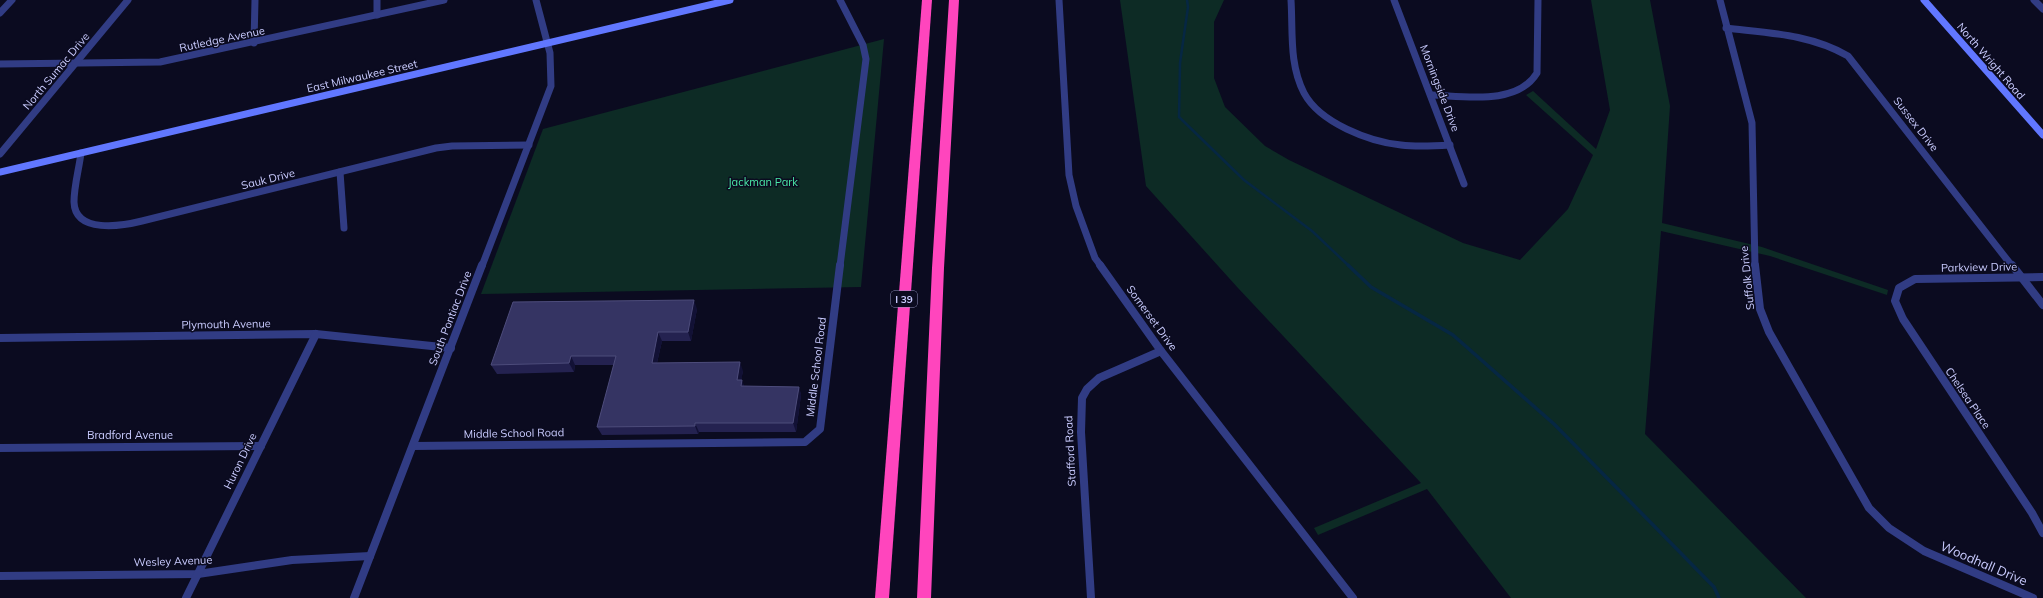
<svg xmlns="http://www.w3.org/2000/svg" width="2043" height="598" viewBox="0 0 2043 598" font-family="Mulish,sans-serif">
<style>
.green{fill:#0d2b25}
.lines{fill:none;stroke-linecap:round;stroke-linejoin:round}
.stream-far1{stroke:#062743;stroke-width:2.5}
.stream{stroke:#062743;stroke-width:3.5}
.minor-far1{stroke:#313c84;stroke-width:7}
.minor{stroke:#313c84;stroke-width:8}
.tertiary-far1{stroke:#313c84;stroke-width:7}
.tertiary{stroke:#313c84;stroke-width:8}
.secondary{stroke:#6177ff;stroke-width:7}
.motorway{fill:#ff45bd;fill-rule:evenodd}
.wall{fill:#242250}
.shaded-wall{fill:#121135}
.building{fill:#353463;stroke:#4d4c7b}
.labels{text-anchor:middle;stroke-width:3;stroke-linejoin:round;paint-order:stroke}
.shield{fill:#0b0b20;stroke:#9192bc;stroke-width:1}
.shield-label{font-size:10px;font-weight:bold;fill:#caccff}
.street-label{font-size:11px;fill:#caccff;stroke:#0b0b20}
.park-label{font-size:11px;fill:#4beaa8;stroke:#0b0b20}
.near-street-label{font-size:13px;fill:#caccff;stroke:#0b0b20}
</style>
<rect width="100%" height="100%" fill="#0b0b20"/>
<g class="green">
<path d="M1120 0H1224L1214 22V78L1225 107 1265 146 1289 160 1463 243 1520 260 1568 209 1593 155 1526 95 1533 91 1596 149 1610 110 1591 0H1650L1670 106 1662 223 1762 247 1888 290 1887 295 1770 256 1661 231 1645 434 1806 598H1511L1427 489 1318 535 1314 528 1421 483 1238 288 1146 186Z"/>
<path d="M884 39 861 287 481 294 543 129Z"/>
</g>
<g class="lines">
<path class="stream-far1" d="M1187 0 1188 7 1180 63 1179 117 1244 180 1312 231 1349 266"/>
<path class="stream" d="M1348 265 1371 287 1453 335 1554 424 1714 587 1719 598"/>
<g class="minor-far1">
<path d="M377 0V15"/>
<path d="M840 0 863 45 866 59 840 266"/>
<path d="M1059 0 1069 175 1076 206 1095 258 1101 266"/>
<path d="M1291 0C1293 32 1289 64 1304 93 1320 123 1370 142 1401 145 1417 147 1434 146 1450 145"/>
<path d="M1394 0 1464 184"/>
<path d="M1720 0 1752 123 1755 266"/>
<path d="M2034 0 2043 9"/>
<path d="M0 13 12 0"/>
<path d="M1726 28C1768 33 1810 34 1848 56L2012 266"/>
<path d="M254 43 255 0"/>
<path d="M0 64 160 62 444 0"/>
<path d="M1431 95C1464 96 1517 106 1537 73L1538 0"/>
<path d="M81 153C79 169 74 186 74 202 75 234 122 226 142 221L436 148 452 146 529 145"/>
<path d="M0 154 128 0"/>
<path d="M340 172 344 228"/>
</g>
<g class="minor">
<path d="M1100 265 1161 351 1353 598"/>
<path d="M1755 265 1760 309 1769 332 1869 508 1889 528 1924 551 2033 598"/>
<path d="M2012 265 2043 305"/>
<path d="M2043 277 1915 279 1899 288 1895 301 1903 319 2032 513 2043 533"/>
<path d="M0 338 316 334 451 348"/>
<path d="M413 446 805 442 820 429 840 265"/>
<path d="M0 448 261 446"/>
<path d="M0 576 198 574 292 560 370 556"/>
<path d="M186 598 316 334"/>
<path d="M1091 598 1081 432 1082 398 1087 389 1099 378 1161 351"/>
</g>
<path class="tertiary-far1" d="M482 266 551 86 550 53 536 0"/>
<path class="tertiary" d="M354 598 482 265"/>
<g class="secondary">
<path d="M1924 0 2043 135"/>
<path d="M0 172 730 0"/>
</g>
<g class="motorway">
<path d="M922 0H932L889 598H875Z"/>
<path d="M949 0H959L944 268 931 598H917L932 268Z"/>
</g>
</g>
<path class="wall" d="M697 309 691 341H662L657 363 743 371 741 380 744 386 799 387 801 395 796 432H699L698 434 602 435 597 427 614 365H575L574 372 497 374 491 365Z"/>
<g class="shaded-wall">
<path d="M694 300 697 309 691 341 688 332Z"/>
<path d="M658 332 662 341 655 371 652 363Z"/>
<path d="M571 356 575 365 574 372 569 363Z"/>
<path d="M740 362 743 371 740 388 737 380Z"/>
<path d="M742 380 745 388 741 386Z"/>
<path d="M799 387 801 395 796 432 793 423Z"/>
<path d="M695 423 699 432 698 434 695 426Z"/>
</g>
<path class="building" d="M694 300 688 332H658L652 363 740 362 737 380H742L741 386 799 387 793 423H695V426L597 427 616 356H571L569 363 491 365 513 302Z"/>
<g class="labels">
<rect class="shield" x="891" y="291" width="26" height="16" rx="3"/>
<g class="shield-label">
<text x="904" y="303">I 39</text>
</g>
<g class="street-label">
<text transform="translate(222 39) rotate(-12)" y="4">Rutledge Avenue</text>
<text transform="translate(1991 61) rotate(49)" y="4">North Wright Road</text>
<text transform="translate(56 71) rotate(-50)" y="4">North Sumac Drive</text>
<text transform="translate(362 76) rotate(-13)" y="4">East Milwaukee Street</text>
<text transform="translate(1440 88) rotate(69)" y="4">Morningside Drive</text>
<text transform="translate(1916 124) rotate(52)" y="4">Sussex Drive</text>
<text transform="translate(268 179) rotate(-14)" y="4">Sauk Drive</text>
<text transform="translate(1979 267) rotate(-1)" y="4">Parkview Drive</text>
<text transform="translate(1747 278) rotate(-96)" y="4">Suffolk Drive</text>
<text transform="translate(450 318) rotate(-69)" y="4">South Pontiac Drive</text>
<text transform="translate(1152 318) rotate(54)" y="4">Somerset Drive</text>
<text transform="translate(226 324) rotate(-1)" y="4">Plymouth Avenue</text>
<text transform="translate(816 367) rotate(-83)" y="4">Middle School Road</text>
<text transform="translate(1968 398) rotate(56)" y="4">Chelsea Place</text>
<text transform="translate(514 433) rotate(-1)" y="4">Middle School Road</text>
<text x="130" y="439">Bradford Avenue</text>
<text transform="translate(1070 451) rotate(-93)" y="4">Stafford Road</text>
<text transform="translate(240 461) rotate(-64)" y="4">Huron Drive</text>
<text transform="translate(173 561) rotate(-2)" y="4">Wesley Avenue</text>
</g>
<g class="park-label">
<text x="763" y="186">Jackman Park</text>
</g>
<g class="near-street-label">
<text transform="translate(1984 563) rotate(23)" y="5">Woodhall Drive</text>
</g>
</g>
</svg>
